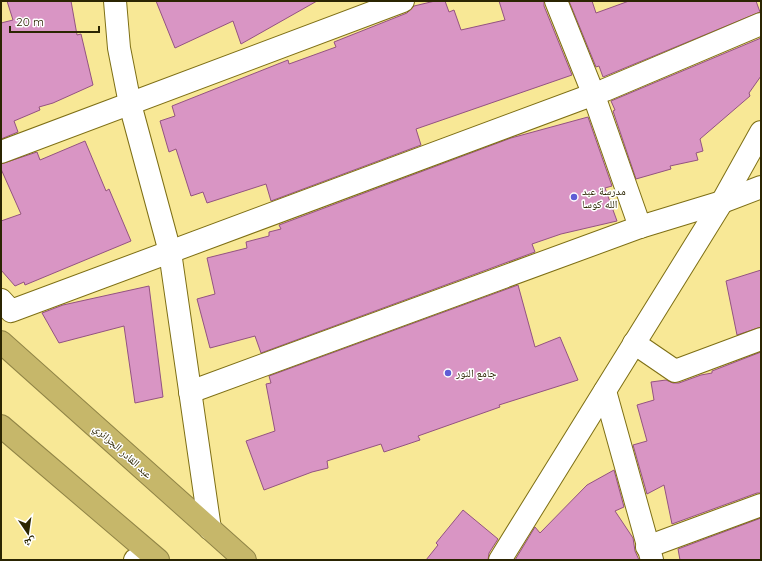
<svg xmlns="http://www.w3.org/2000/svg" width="762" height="561" viewBox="0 0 762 561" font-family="Quicksand,'Noto Naskh Arabic',sans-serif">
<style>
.building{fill:#d995c4;stroke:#935381}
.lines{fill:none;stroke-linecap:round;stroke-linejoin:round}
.minor-casing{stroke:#7e6f15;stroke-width:24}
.highway-casing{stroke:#908446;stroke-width:24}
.minor{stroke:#fff;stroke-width:22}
.highway{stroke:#c6b76a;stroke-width:22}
.poi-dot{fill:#5e5dd5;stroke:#fff;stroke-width:1.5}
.labels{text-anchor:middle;stroke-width:3;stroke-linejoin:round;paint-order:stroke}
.poi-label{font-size:11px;fill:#2b2502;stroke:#fff;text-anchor:start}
.street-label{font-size:11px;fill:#2b2502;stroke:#fff}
</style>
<rect width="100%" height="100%" fill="#f8e896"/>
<g class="building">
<path d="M7 1H71L77 35 81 34 93 85 53 103 39 107 40 110 14 121 18 132 1 139V23L13 20Z"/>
<path d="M156 1H317L241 44 233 21 175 48Z"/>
<path d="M435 1H445L449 12 454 10 461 30 505 20 499 1H544V6L572 75 416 129 421 145 271 201 266 184 207 203 203 192 191 196 176 149 169 152 160 121 175 116 172 106 288 60 289 64 336 47 334 42 407 13 414 6Z"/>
<path d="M569 1H592L596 13 629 1H756L760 12 603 77 599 66 596 67Z"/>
<path d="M761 38V76L749 93 750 96 700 139 703 151 696 153 698 160 670 166 671 169 636 179 613 111 615 110 611 101Z"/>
<path d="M588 117 612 186 605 188 617 221 561 234 532 244 535 252 261 353 255 336 210 348 197 299 215 294 207 258 247 248 246 242 269 236V232L281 229 279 225 511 138Z"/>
<path d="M85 141 106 191 109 189 131 241 25 285 24 282 15 286 1 270V221L21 214 1 169V164L37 152 40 160Z"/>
<path d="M761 270V327L737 335 726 281Z"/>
<path d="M518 285 535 347 560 337 578 380 499 405 500 407 418 436 420 440 384 452 381 444 327 461 328 468 312 472 264 490 246 441 275 431 266 384 271 383 269 376Z"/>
<path d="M149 286 163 397 135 403 124 326 59 343 42 313 63 305Z"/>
<path d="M761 352V493H757L672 524 664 485 647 494 633 445 647 441 637 405 654 400 651 382 666 380 673 383H679L701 375 712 373V371Z"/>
<path d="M614 470 624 507 615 511 633 538 635 551 639 560H515L535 527 540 533 587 485Z"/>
<path d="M463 510 498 539 489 553 488 560H426L438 545 436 543Z"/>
<path d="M761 518V560H680L678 549Z"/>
</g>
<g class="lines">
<defs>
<g id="minor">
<path d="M115 1 119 48 130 104 170 252 210 529"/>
<path d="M556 1 593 93 640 227"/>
<path d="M1 152 403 1"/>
<path d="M1 300 11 311 605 90 761 24"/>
<path d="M634 343 675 371 761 339"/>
<path d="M605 391 652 560"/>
<path d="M190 392 640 227 722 202 761 187"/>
<path d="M647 547 761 505"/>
<path d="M135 560 150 554"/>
<path d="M500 560 722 202 761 132"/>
</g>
<g id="highway">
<path d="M1 342 245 560"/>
<path d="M1 426 158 560"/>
</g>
</defs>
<use href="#minor" class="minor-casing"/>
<use href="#highway" class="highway-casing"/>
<use href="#minor" class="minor"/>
<use href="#highway" class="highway"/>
</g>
<g class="poi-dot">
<circle cx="574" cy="197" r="4"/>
<circle cx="448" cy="373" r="4"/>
</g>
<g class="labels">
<g class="poi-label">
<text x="582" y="195">مدرسة عبد<tspan x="582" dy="13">الله كوسا</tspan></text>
<text x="456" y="377">جامع النور</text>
</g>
<g class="street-label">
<text transform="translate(123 451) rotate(42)" y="4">عبد القادر الجزائري</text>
</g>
</g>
<rect width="762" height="561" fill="none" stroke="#2b2502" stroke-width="4"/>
<g transform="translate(28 533) rotate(167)" stroke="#ffffff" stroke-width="3" paint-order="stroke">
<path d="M0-3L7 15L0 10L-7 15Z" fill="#2b2502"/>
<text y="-6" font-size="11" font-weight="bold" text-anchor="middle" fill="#2b2502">ش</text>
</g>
<path d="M10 26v6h89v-6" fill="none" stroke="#2b2502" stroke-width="2"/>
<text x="16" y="26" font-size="12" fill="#2b2502" stroke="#ffffff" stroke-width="3" paint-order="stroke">20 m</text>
</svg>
